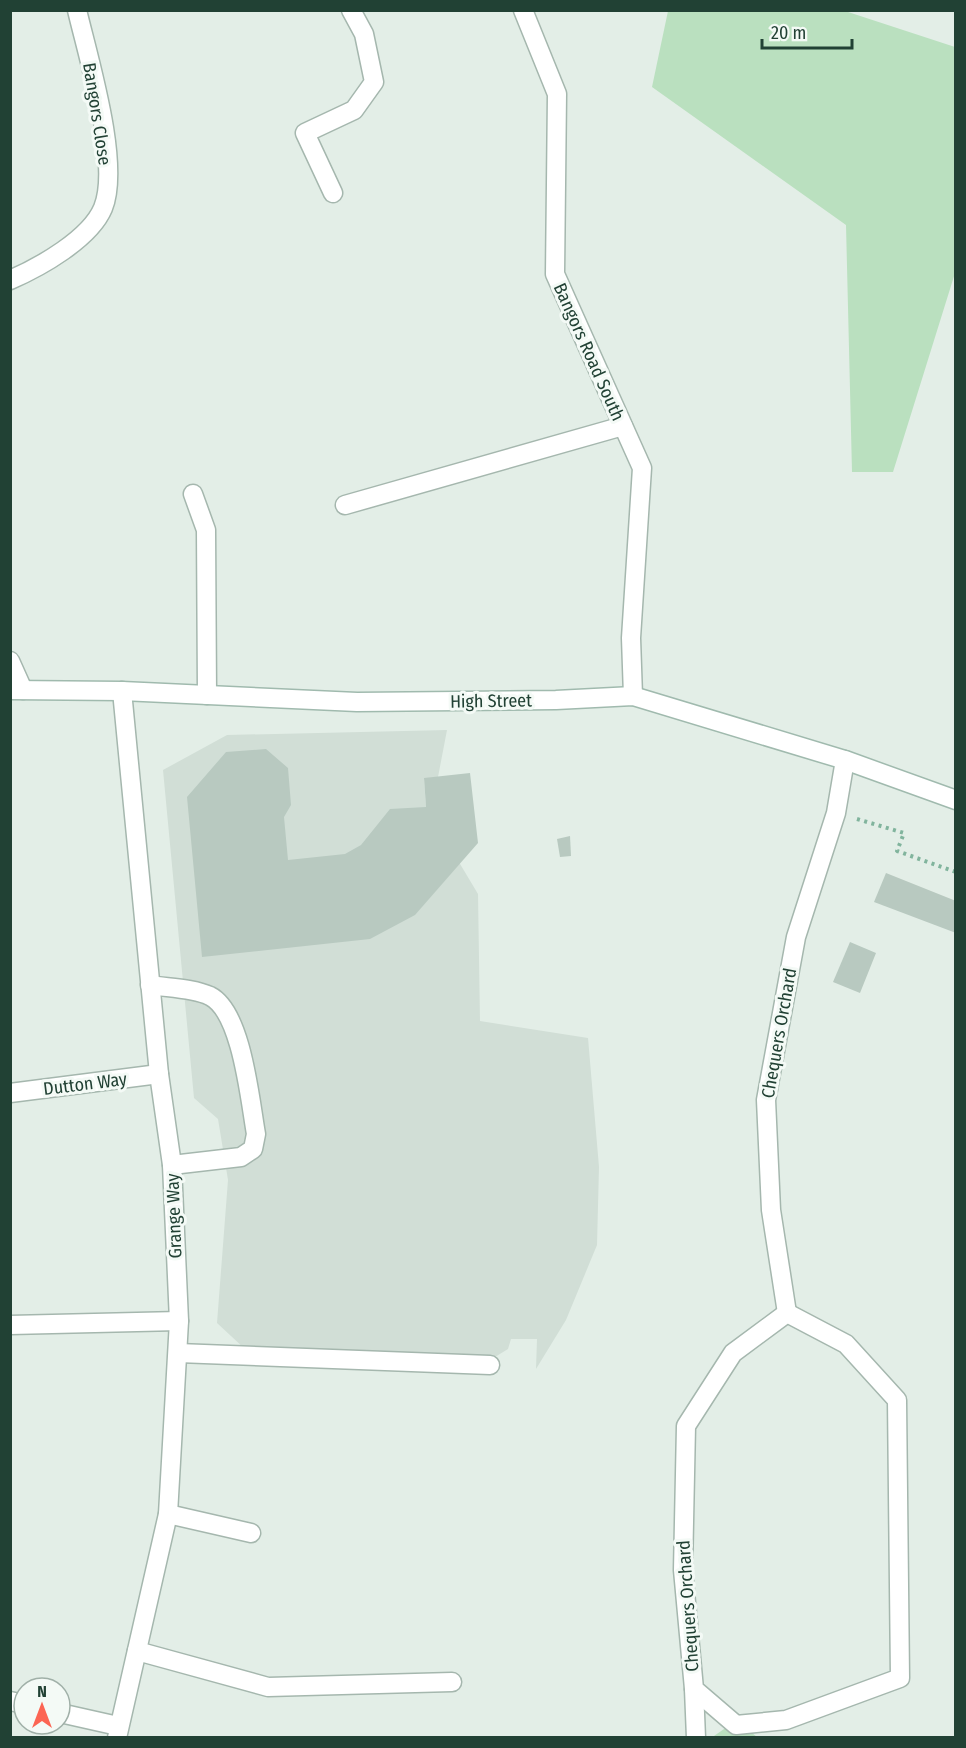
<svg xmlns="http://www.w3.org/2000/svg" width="966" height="1748" viewBox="0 0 966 1748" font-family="'Fira Sans Condensed',sans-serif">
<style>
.built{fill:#d1ded6}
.green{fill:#bae0bf}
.building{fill:#b8c9c0}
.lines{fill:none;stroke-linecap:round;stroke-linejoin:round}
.service-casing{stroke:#a5b7ae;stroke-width:21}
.minor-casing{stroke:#a5b7ae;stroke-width:21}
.tertiary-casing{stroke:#a5b7ae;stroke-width:21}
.secondary-casing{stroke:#a0baae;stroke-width:21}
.path{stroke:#81b49d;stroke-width:4;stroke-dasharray:3 4.5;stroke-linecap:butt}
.service{stroke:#fff;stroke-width:18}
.minor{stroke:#fff;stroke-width:18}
.tertiary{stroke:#fff;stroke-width:18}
.secondary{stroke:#fff;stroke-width:18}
.labels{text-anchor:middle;stroke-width:6;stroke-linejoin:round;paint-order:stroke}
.street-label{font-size:18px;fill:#214134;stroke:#f4faf6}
</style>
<rect width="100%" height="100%" fill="#e3eee7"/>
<path class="built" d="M447 730 438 777 424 779 426 807 478 894 480 1021 588 1038 599 1167 597 1245 566 1320 536 1369 537 1339H511L508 1349 495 1357 245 1349 217 1323 228 1180 218 1119 194 1098 163 770 227 735Z"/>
<g class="green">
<path d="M668 11H845L955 47V273L893 472H852L846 225 652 87Z"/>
<path d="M727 1727 747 1729 757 1737 711 1738Z"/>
</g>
<g class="building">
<path d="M266 749 288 768 291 805 284 817 288 860 345 854 361 845 390 809 426 807 424 778 470 773 478 843 415 915 370 939 202 957 187 797 226 752Z"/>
<path d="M570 836 571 856 560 857 557 839Z"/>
<path d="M886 873 956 901V933L874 902Z"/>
<path d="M850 942 876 953 860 993 833 982Z"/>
</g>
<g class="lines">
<defs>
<g id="service">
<path d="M193 494 206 530 207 695"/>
<path d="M345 505 623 426"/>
<path d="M10 661 23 690"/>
<path d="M150 985C169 988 193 988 210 996 242 1012 250 1101 256 1134L253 1149 241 1157 172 1165"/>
<path d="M10 1325 179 1321"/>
</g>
<g id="minor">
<path d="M333 193 305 133 354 110 374 82 364 34 351 10"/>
<path d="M10 280C40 267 90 239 103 208 121 164 88 57 77 10"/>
<path d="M10 1093 159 1074"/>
<path d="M787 1313 846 1344 897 1400 900 1678 786 1720 736 1725 694 1689 683 1570 686 1426 733 1353Z"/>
<path d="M787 1313 771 1210 766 1100 796 937 836 813 845 760"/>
<path d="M178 1353 490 1365"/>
<path d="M168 1514 251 1533"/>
<path d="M137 1651 268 1687 452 1682"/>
<path d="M694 1689 696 1738"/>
<path d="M10 1701 24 1704"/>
<path d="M60 1713 118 1726"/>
<path d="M117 1738 168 1514 179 1321 172 1165 159 1074 122 691"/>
</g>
<path id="tertiary" d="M523 10 557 94 555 274 642 468 631 638 633 696"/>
<path id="secondary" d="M10 690 122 691 357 702 556 700 633 696 845 760 956 800"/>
</defs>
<use href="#service" class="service-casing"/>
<use href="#minor" class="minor-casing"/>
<use href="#tertiary" class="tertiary-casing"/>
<use href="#secondary" class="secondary-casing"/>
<path class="path" d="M857 819 904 833 897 851 956 872"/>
<use href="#service" class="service"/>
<use href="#minor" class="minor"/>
<use href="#tertiary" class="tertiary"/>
<use href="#secondary" class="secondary"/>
</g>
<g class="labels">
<g class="street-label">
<text transform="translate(97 114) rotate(81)" y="6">Bangors Close</text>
<text transform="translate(589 352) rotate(66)" y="6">Bangors Road South</text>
<text transform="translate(491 701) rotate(-1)" y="6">High Street</text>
<text transform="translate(779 1033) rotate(-80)" y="6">Chequers Orchard</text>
<text transform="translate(85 1084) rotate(-7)" y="6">Dutton Way</text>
<text transform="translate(174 1216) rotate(-92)" y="6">Grange Way</text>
<text transform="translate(688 1606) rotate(-94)" y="6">Chequers Orchard</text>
</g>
</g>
<rect width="966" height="1748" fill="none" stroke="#214134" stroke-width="24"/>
<g transform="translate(42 1706)"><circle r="28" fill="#f4faf6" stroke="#a0b0a8" stroke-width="1.5"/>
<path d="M0-4.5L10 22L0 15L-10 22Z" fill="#fc6553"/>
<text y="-9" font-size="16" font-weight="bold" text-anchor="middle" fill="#214134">N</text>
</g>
<path d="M762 39v9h90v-9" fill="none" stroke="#214134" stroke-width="3"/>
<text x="771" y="39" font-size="18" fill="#214134" stroke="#f4faf6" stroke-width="4.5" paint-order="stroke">20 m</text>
</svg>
